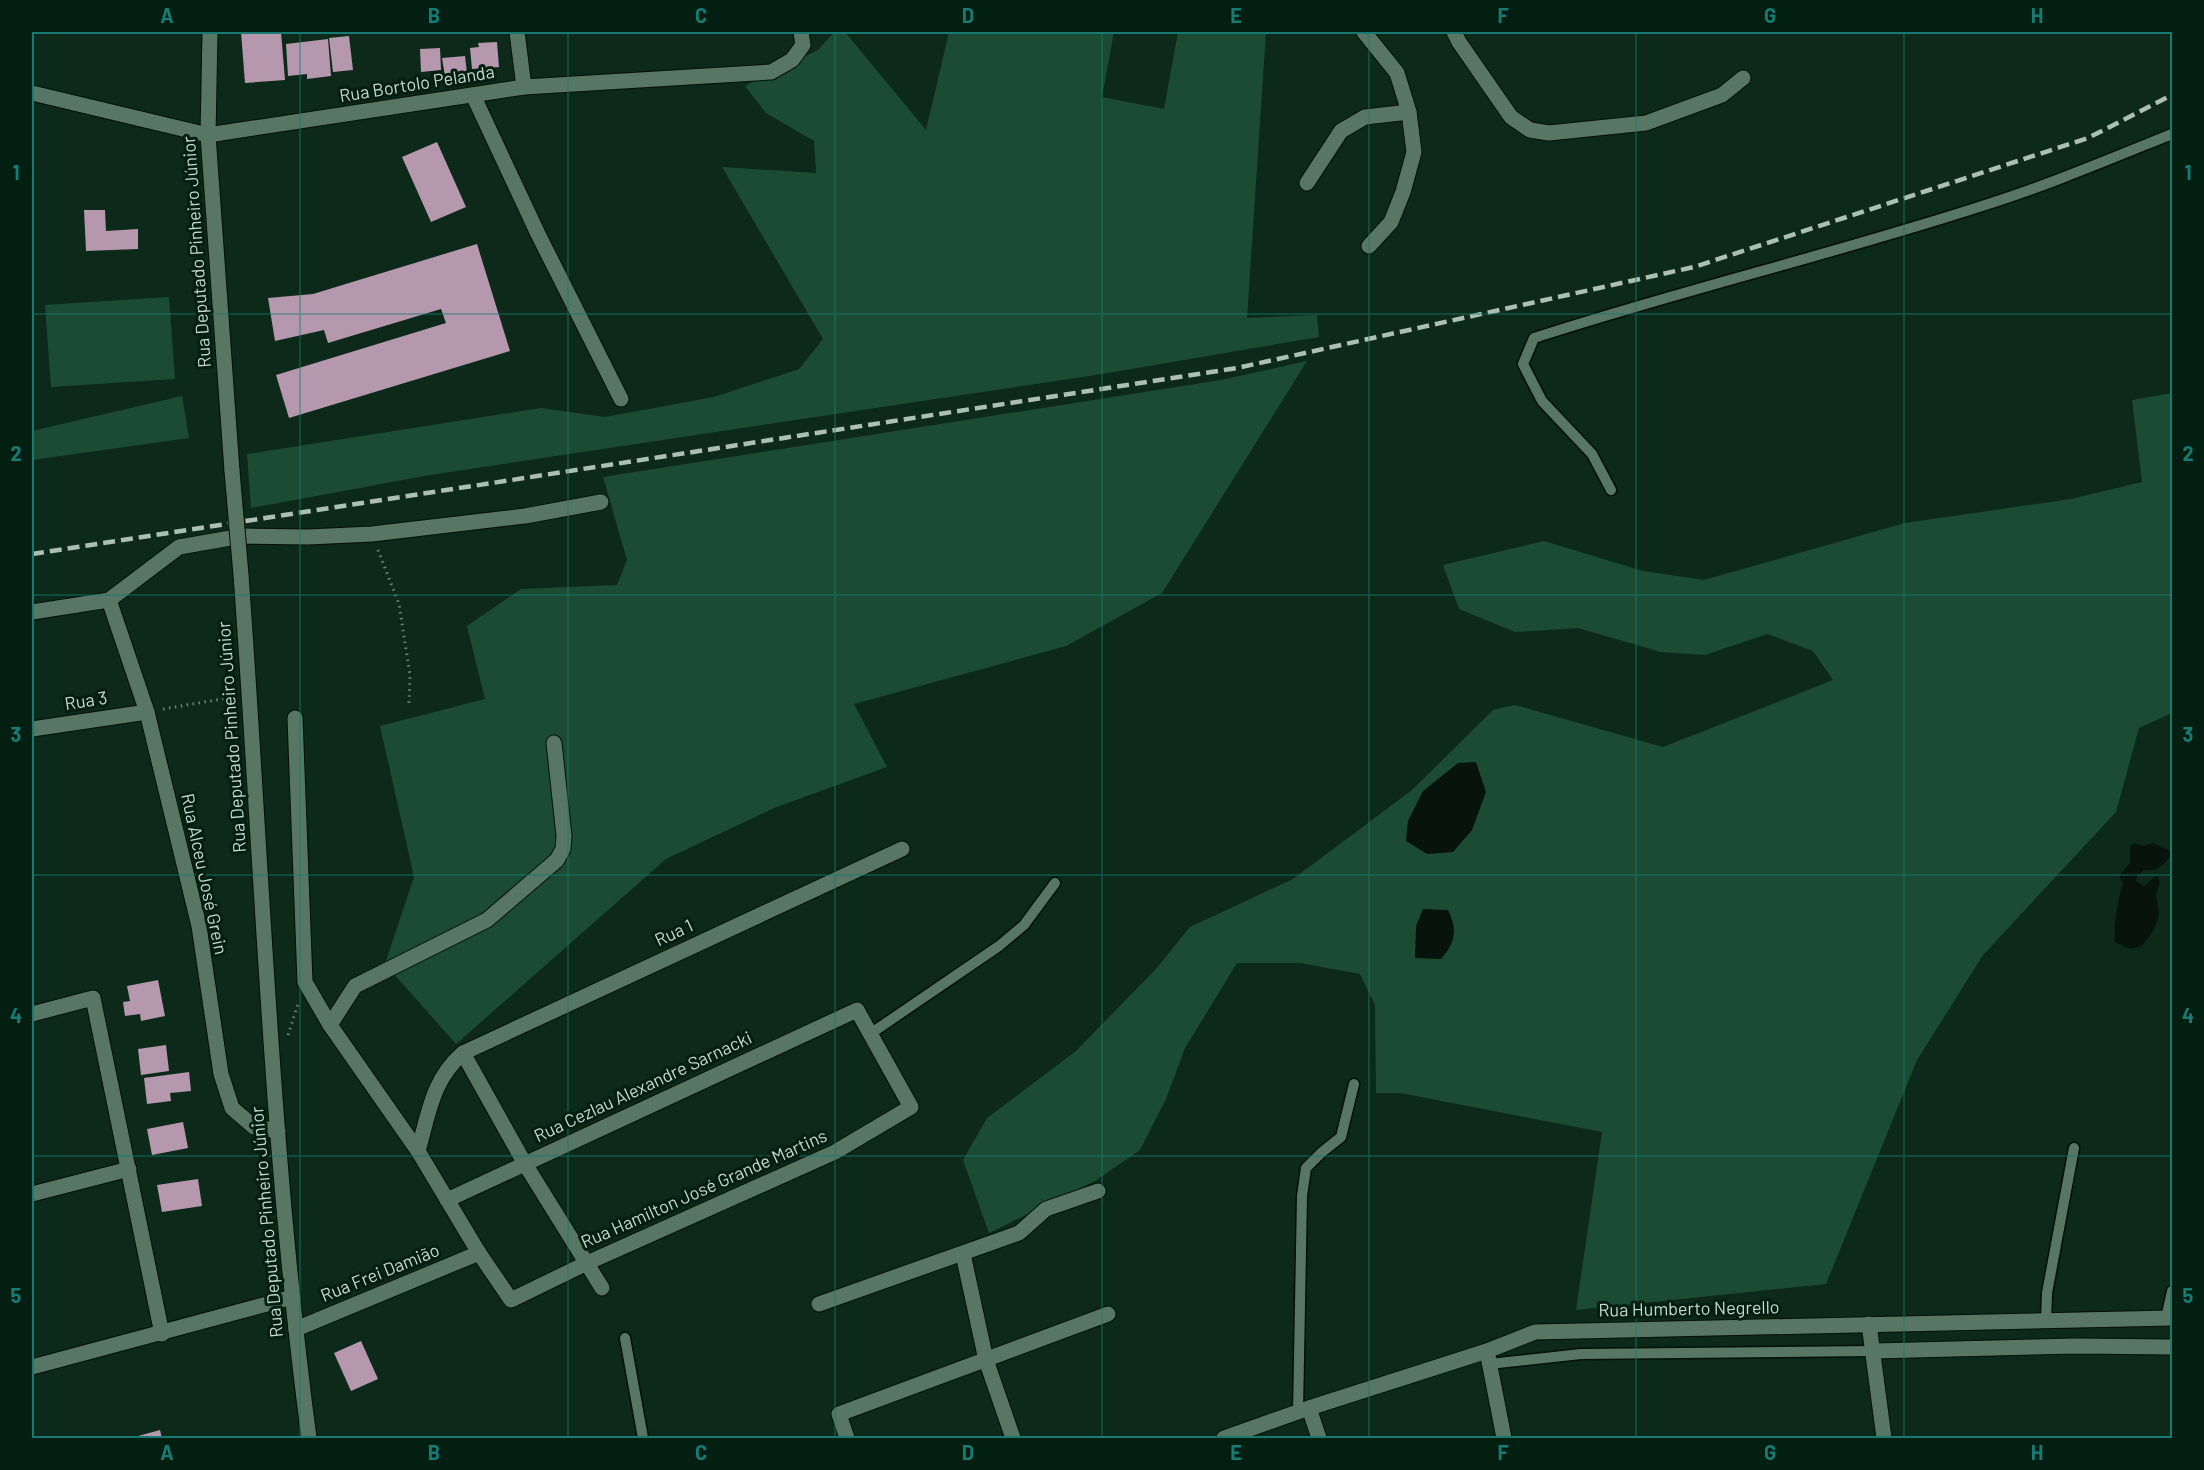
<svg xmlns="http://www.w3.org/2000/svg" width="2204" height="1470" viewBox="0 0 2204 1470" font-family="Barlow,sans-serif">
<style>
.green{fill:#1b4c33}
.water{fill:#07130c}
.building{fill:#b598ad}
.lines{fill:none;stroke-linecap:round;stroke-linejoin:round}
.service-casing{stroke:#001105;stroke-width:13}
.minor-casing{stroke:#001105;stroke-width:17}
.tertiary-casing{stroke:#001105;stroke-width:17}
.path{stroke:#6c8376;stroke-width:3;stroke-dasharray:1.5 4.5;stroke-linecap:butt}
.service{stroke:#587664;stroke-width:10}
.minor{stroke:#587664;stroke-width:15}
.tertiary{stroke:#587664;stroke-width:15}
.rail{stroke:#adbfb4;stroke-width:4.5;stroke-dasharray:12 6;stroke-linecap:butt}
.tertiary-bridge-casing{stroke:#001105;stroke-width:17;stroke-linecap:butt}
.tertiary-bridge{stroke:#587664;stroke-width:15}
.grid{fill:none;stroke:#187b73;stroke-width:1.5;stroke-opacity:0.55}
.labels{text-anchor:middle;stroke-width:6;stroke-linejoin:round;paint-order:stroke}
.street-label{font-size:18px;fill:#c8d9ce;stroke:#031f11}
.neatline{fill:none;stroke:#187b73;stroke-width:2}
.grid-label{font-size:20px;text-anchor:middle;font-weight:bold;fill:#187b73}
</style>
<rect width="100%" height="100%" fill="#0d291a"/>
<g class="green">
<path d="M834 32H845L926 130 949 32H1114L1102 97 1164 109 1178 32H1266L1247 318 1317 315 1319 337 1102 374 430 475 251 508 247 454 541 408 605 417 714 397 799 369 823 339 722 167 816 173 814 141 766 113 745 86 818 50Z"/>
<path d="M169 297 175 379 51 387 45 305Z"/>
<path d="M1307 361 1162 593 1066 646 854 704 887 767 774 808 666 859 456 1044 385 964 414 877 380 726 485 699 467 626 521 589 617 585 627 560 603 477 1221 380Z"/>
<path d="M2172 393V713L2139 728 2116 812 1983 955 1917 1060 1826 1284 1576 1310 1602 1132 1400 1093H1376L1375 1005 1360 974 1300 963H1237L1185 1048 1166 1099 1140 1150 1095 1181 989 1233 963 1160 987 1118 1076 1051 1155 970 1190 927 1293 879 1412 790 1493 710 1515 705 1663 747 1833 680 1813 651 1767 634 1705 655 1661 652 1578 628 1515 632 1459 609 1443 565 1544 541 1643 571 1704 580 1905 523 2071 499 2142 482 2132 400Z"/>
<path d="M182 396 189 438 32 460V431Z"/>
</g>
<g class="water">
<path d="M1476 762 1486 792 1472 830 1453 852 1427 854 1406 841 1408 821 1423 791 1458 763Z"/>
<path d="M2135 843 2143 846 2152 843 2169 850 2171 855C2164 865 2157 872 2144 870L2137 876 2136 881 2144 886 2157 875 2160 883 2156 894 2159 916 2153 931 2142 946 2130 949 2115 942C2114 921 2117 903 2123 883L2119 876 2130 863V846Z"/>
<path d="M1423 909 1448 910C1458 930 1455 943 1441 959L1415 958 1416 926Z"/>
</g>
<g class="building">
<path d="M241 32H281L285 80 245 83Z"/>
<path d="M349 36 353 70 333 72 329 38Z"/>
<path d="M328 39 331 76 307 79V74L288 76 286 44Z"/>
<path d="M497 42 499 67 472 69 470 48 479 47 478 43Z"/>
<path d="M440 48 441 70 421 72 420 49Z"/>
<path d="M465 56 467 73 445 76 442 58Z"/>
<path d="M437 142 466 207 431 222 402 157Z"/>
<path d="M84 210H105L106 231 138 229V249L86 251Z"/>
<path d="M477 244 510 351 289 418 276 375 446 323 441 309 328 343 324 330 275 341 268 298 313 294Z"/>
<path d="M158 980 165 1016 141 1021 140 1014 125 1016 123 1002 130 1001 127 986Z"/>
<path d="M166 1045 169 1071 141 1075 138 1049Z"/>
<path d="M189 1072 191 1091 170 1093 171 1101 147 1104 144 1078Z"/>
<path d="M183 1122 188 1148 152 1155 147 1129Z"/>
<path d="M198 1179 202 1206 162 1212 157 1185Z"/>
<path d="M361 1341 378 1379 351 1391 334 1353Z"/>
<path d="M160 1430 162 1438H131Z"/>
</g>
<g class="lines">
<defs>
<g id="service">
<path d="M1611 490 1592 454 1542 401 1523 364 1534 338C1682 290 1834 254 1982 206 2046 186 2110 159 2172 134"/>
<path d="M870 1034 999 946 1024 925 1055 883"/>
<path d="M2166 1318 2172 1291"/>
<path d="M2046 1321 2047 1293 2074 1148"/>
<path d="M625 1338 643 1438"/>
<path d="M1489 1364 1581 1354 1874 1351"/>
<path d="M1298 1412 1302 1196 1306 1168 1321 1153 1341 1137 1354 1084"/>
</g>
<g id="minor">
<path d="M517 32 524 87"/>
<path d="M1364 32 1397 73 1409 112 1414 152 1403 192 1391 222 1369 246"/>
<path d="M1454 32 1459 42 1511 117 1530 130 1549 133 1646 123 1722 95 1743 78"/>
<path d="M473 95 538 234 621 399"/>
<path d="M208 135 524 87 771 72 792 60 803 45 801 32"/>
<path d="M1307 183 1341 131 1365 117 1409 112"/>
<path d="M109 600 147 712 199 926 221 1074 232 1108 254 1127 278 1131"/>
<path d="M32 612 109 600 179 547 242 536 308 537 372 534 525 516 601 502"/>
<path d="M295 718 305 982 330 1025 418 1151 479 1253 511 1300 587 1263 835 1152 911 1107 857 1010 447 1200"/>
<path d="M32 729 147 712"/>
<path d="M32 1014 93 998 162 1334"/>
<path d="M330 1025 355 986 487 920 557 860 563 849 564 836 554 743"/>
<path d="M463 1053 525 1164 602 1288"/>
<path d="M418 1151C429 1113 432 1080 463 1053L902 849"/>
<path d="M32 1194 129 1169"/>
<path d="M963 1254 986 1360 1013 1438"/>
<path d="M819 1304 1019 1233 1046 1209 1098 1191"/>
<path d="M1869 1324 1884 1438"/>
<path d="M296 1329 479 1253"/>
<path d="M1487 1351 1504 1438"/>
<path d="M1874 1351 2075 1346 2172 1347"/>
<path d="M32 1367 293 1297"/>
<path d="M1309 1408 1319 1438"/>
<path d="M847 1438 839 1414 1108 1314"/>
<path d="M1224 1438 1309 1408 1487 1351 1535 1332 2172 1318"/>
</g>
<g id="tertiary">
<path d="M210 32 208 135 232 471"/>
<path d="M32 93 208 135"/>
<path d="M241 575C262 863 271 1152 309 1438"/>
</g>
</defs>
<use href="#service" class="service-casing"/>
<use href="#minor" class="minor-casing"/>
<use href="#tertiary" class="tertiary-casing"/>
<g class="path">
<path d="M378 550 399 604 410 675 409 703"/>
<path d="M163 709 234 697"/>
<path d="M288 1035 298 1004"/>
</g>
<use href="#service" class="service"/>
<use href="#minor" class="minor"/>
<use href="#tertiary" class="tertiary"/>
<path class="rail" d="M32 554 1237 368 1694 267 2088 138 2172 95"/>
<defs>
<path id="tertiary-bridge" d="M232 471 241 575"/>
</defs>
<use href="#tertiary-bridge" class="tertiary-bridge-casing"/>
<use href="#tertiary-bridge" class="tertiary-bridge"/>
</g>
<path class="grid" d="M300 32V1438M568 32V1438M835 32V1438M1102 32V1438M1369 32V1438M1636 32V1438M1904 32V1438M32 314H2172M32 595H2172M32 875H2172M32 1156H2172"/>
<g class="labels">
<g class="street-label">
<text transform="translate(417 84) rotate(-9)" y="6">Rua Bortolo Pelanda</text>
<text transform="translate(197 252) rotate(-94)" y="6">Rua Deputado Pinheiro Júnior</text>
<text transform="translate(86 701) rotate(-9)" y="6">Rua 3</text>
<text transform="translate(232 737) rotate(-94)" y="6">Rua Deputado Pinheiro Júnior</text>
<text transform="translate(204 874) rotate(78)" y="6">Rua Alceu José Grein</text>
<text transform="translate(674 933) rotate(-25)" y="6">Rua 1</text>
<text transform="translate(643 1087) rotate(-25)" y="6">Rua Cezlau Alexandre Sarnacki</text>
<text transform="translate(704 1189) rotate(-24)" y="6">Rua Hamilton José Grande Martins</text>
<text transform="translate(267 1222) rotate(-95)" y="6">Rua Deputado Pinheiro Júnior</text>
<text transform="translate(380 1273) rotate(-22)" y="6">Rua Frei Damião</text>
<text transform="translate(1689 1309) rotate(-1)" y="6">Rua Humberto Negrello</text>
</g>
</g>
<rect width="2204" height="1470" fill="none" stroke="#031f11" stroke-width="66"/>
<rect x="33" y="33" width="2138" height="1404" class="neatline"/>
<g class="grid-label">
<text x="167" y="23">A</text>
<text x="434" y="23">B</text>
<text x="701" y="23">C</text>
<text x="968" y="23">D</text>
<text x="1236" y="23">E</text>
<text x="1503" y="23">F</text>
<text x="1770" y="23">G</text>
<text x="2037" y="23">H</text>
<text x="16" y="180">1</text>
<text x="2188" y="180">1</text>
<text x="16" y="461">2</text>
<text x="2188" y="461">2</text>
<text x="16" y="742">3</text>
<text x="2188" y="742">3</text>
<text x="16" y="1023">4</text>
<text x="2188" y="1023">4</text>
<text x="16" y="1303">5</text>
<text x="2188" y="1303">5</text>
<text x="167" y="1460">A</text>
<text x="434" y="1460">B</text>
<text x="701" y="1460">C</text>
<text x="968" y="1460">D</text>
<text x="1236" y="1460">E</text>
<text x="1503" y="1460">F</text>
<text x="1770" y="1460">G</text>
<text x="2037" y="1460">H</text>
</g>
</svg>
